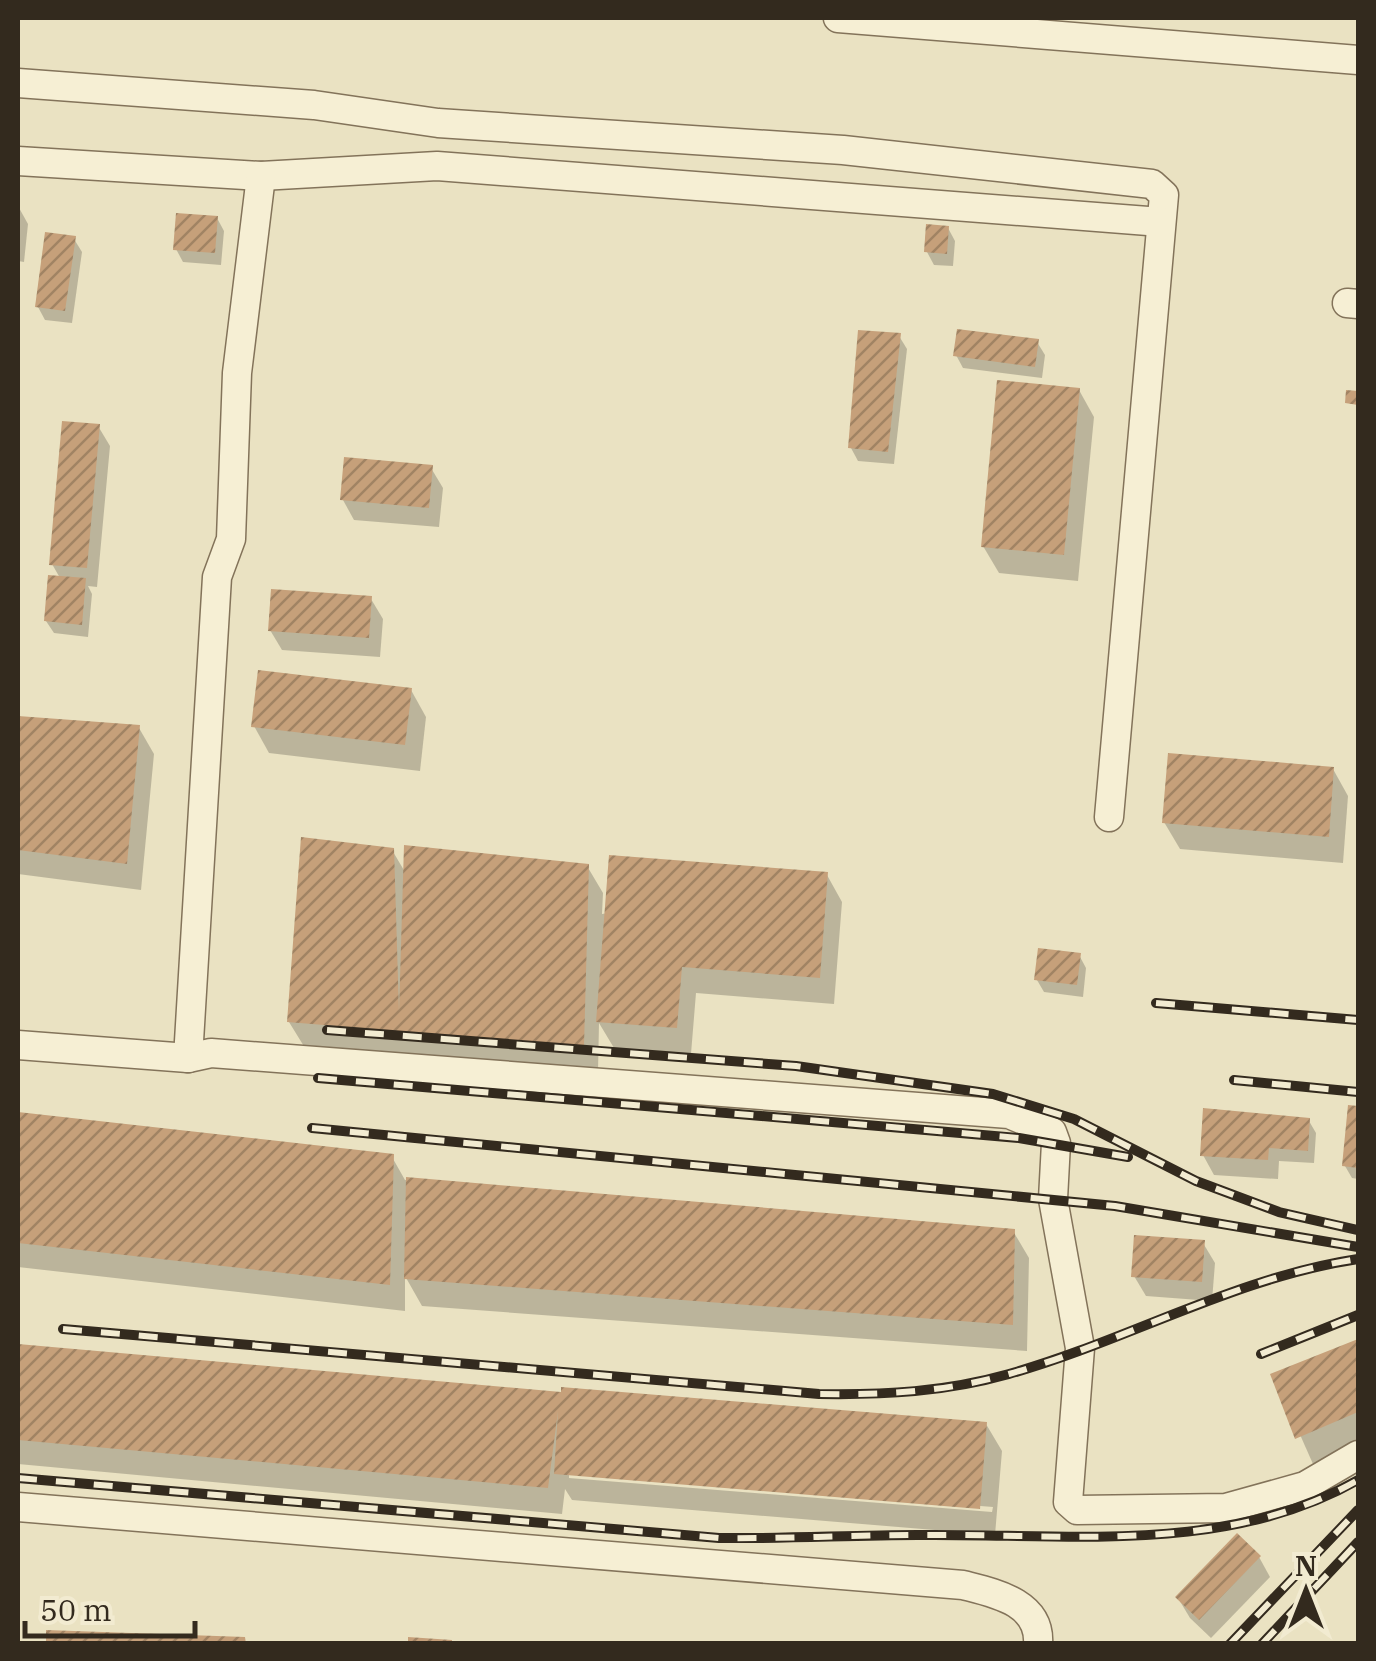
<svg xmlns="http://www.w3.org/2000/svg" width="1376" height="1661" viewBox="0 0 1376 1661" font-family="'IBM Plex Serif',serif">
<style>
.shadow{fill:#0003;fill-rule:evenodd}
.building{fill:url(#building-hatch)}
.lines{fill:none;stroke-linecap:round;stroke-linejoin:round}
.minor-casing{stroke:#83735a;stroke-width:31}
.minor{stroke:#f6efd4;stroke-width:28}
.rail-casing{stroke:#332a1e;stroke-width:10}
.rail{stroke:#f2ebd1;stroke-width:6;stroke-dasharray:19;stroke-linecap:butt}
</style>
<defs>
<pattern id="building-hatch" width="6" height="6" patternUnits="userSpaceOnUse" patternTransform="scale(2.5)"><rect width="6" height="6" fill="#c6a07a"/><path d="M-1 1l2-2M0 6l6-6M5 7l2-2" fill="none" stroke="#a18363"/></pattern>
</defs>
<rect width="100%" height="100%" fill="#eae2c2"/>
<g class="shadow">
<path d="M18 206 28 224 24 262 18 261Z"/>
<path d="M217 218 224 231 221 265 183 262 176 249Z"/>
<path d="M948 228 955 241 953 266 934 265 927 252Z"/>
<path d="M74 239 82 252 72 323 45 320 38 307Z"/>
<path d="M899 336 907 349 894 464 858 461 851 448Z"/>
<path d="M1037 342 1045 355 1042 378 963 368 956 355Z"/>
<path d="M1079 390 1094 417 1078 581 999 573 983 546Z"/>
<path d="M98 426 110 446 97 587 88 586 92 594 88 637 54 633 46 621 60 578 52 564Z"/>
<path d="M431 468 443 488 439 527 354 520 343 500Z"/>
<path d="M371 599 383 619 380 657 282 650 270 630Z"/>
<path d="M411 690 426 717 420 771 269 753 254 726Z"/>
<path d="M18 718 139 728 154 754 141 890 18 874Z"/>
<path d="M1333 769 1348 796 1343 863 1180 849 1164 822Z"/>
<path d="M392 850 405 872 587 866 603 893 602 914 827 875 842 902 834 1004 696 993 691 1054 614 1048 599 1023 598 1072 305 1048 289 1022Z"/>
<path d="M1079 955 1086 968 1083 997 1044 992 1037 980Z"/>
<path d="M1351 1108H1358V1179L1352 1178 1345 1166Z"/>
<path d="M1205 1110 1309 1121 1316 1133 1314 1163 1279 1161 1278 1179 1214 1175 1203 1155Z"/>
<path d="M18 1114 392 1157 405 1180 1013 1231 1029 1258 1027 1351 422 1306 405 1276V1311L18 1267Z"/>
<path d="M1203 1243 1215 1263 1212 1301 1146 1296 1134 1276Z"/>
<path d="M1358 1341V1445L1313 1464 1274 1376Z"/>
<path d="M18 1345 563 1394 986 1424 1002 1451 995 1535 572 1500 565 1489 562 1514 18 1464ZM569 1473 993 1507 992 1512 569 1478Z"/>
<path d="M1259 1557 1270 1577 1211 1638 1190 1618 1178 1598Z"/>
</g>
<g class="building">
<path d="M176 213 218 216 215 253 173 250Z"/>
<path d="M926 224 949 226 947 254 924 252Z"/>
<path d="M45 232 76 236 65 311 35 307Z"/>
<path d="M957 329 1039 339 1035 367 953 356Z"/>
<path d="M858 330 901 333 888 452 848 448Z"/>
<path d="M997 380 1080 388 1064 555 981 547Z"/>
<path d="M1346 390 1358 391V405L1345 403Z"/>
<path d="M62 421 100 424 87 568 49 565Z"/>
<path d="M344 457 433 465 429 508 340 500Z"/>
<path d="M48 575 86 578 82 625 44 621Z"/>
<path d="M271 589 372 596 369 638 268 631Z"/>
<path d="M258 670 412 688 405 745 251 727Z"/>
<path d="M18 716 140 725 127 864 18 850Z"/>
<path d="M1168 753 1334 767 1329 837 1162 823Z"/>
<path d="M301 837 394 848 399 1012 404 845 589 864 584 1046 287 1022Z"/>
<path d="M609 855 828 872 820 978 682 967 677 1028 596 1022Z"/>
<path d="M1038 948 1081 953 1077 985 1034 980Z"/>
<path d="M1348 1105 1358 1106V1168L1342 1166Z"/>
<path d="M1203 1108 1310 1118 1308 1151 1269 1148 1268 1160 1200 1156Z"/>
<path d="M18 1112 394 1154 390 1285 18 1243Z"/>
<path d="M406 1177 1015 1229 1013 1325 404 1279Z"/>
<path d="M1134 1235 1205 1240 1202 1282 1131 1277Z"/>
<path d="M1358 1339V1412L1295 1439 1270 1374Z"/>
<path d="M18 1344 561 1392V1387L987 1422 980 1509 554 1474 558 1411 548 1488 18 1440Z"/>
<path d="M1237 1533 1261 1556 1199 1620 1175 1597Z"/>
<path d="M46 1630 245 1637 246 1644H46Z"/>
<path d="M408 1637 452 1640V1644H408Z"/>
</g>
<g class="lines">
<defs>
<g id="minor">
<path d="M838 18 1358 60"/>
<path d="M18 83 314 105 438 123 843 150 1152 184 1164 195 1109 817"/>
<path d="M18 161 261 176 437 166 1161 222"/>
<path d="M1347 303 1358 304"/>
<path d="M18 1045 188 1058 211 1053 1009 1114 1052 1132 1056 1143 1053 1199 1080 1348 1068 1502 1077 1510 1226 1508 1305 1486 1358 1455"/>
<path d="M188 1058 217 577 231 539 237 373 261 176"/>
<path d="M18 1507 963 1585C994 1593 1041 1602 1038 1644"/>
</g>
</defs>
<use href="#minor" class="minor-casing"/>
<use href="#minor" class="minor"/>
<defs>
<g id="rail">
<path d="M1156 1003 1358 1020"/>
<path d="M327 1030 796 1066 993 1094 1074 1119 1196 1181 1279 1212 1358 1230"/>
<path d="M318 1078 1019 1138 1128 1157"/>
<path d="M1234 1080 1358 1092"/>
<path d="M312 1128 1115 1206 1358 1247"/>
<path d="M63 1329 819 1394C885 1395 945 1392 1009 1374 1126 1341 1237 1277 1358 1259"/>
<path d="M1261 1354 1358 1315"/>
<path d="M18 1478 719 1538C786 1539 851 1535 918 1535 1064 1533 1225 1556 1358 1480"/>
<path d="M1230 1644 1358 1510"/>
<path d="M1262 1644 1358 1542"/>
</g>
</defs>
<use href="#rail" class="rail-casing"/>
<use href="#rail" class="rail"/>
</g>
<rect width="1376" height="1661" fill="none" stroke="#332a1e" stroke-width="40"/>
<g transform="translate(1306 1591)" stroke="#f2ebd1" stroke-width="8" paint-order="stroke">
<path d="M0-8L18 38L0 25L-18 38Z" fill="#332a1e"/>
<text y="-15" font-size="28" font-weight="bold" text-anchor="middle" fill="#332a1e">N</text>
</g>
<path d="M25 1621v15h170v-15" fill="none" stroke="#332a1e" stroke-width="5"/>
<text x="40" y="1621" font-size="30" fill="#332a1e" stroke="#f2ebd1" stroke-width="8" paint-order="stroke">50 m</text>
</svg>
